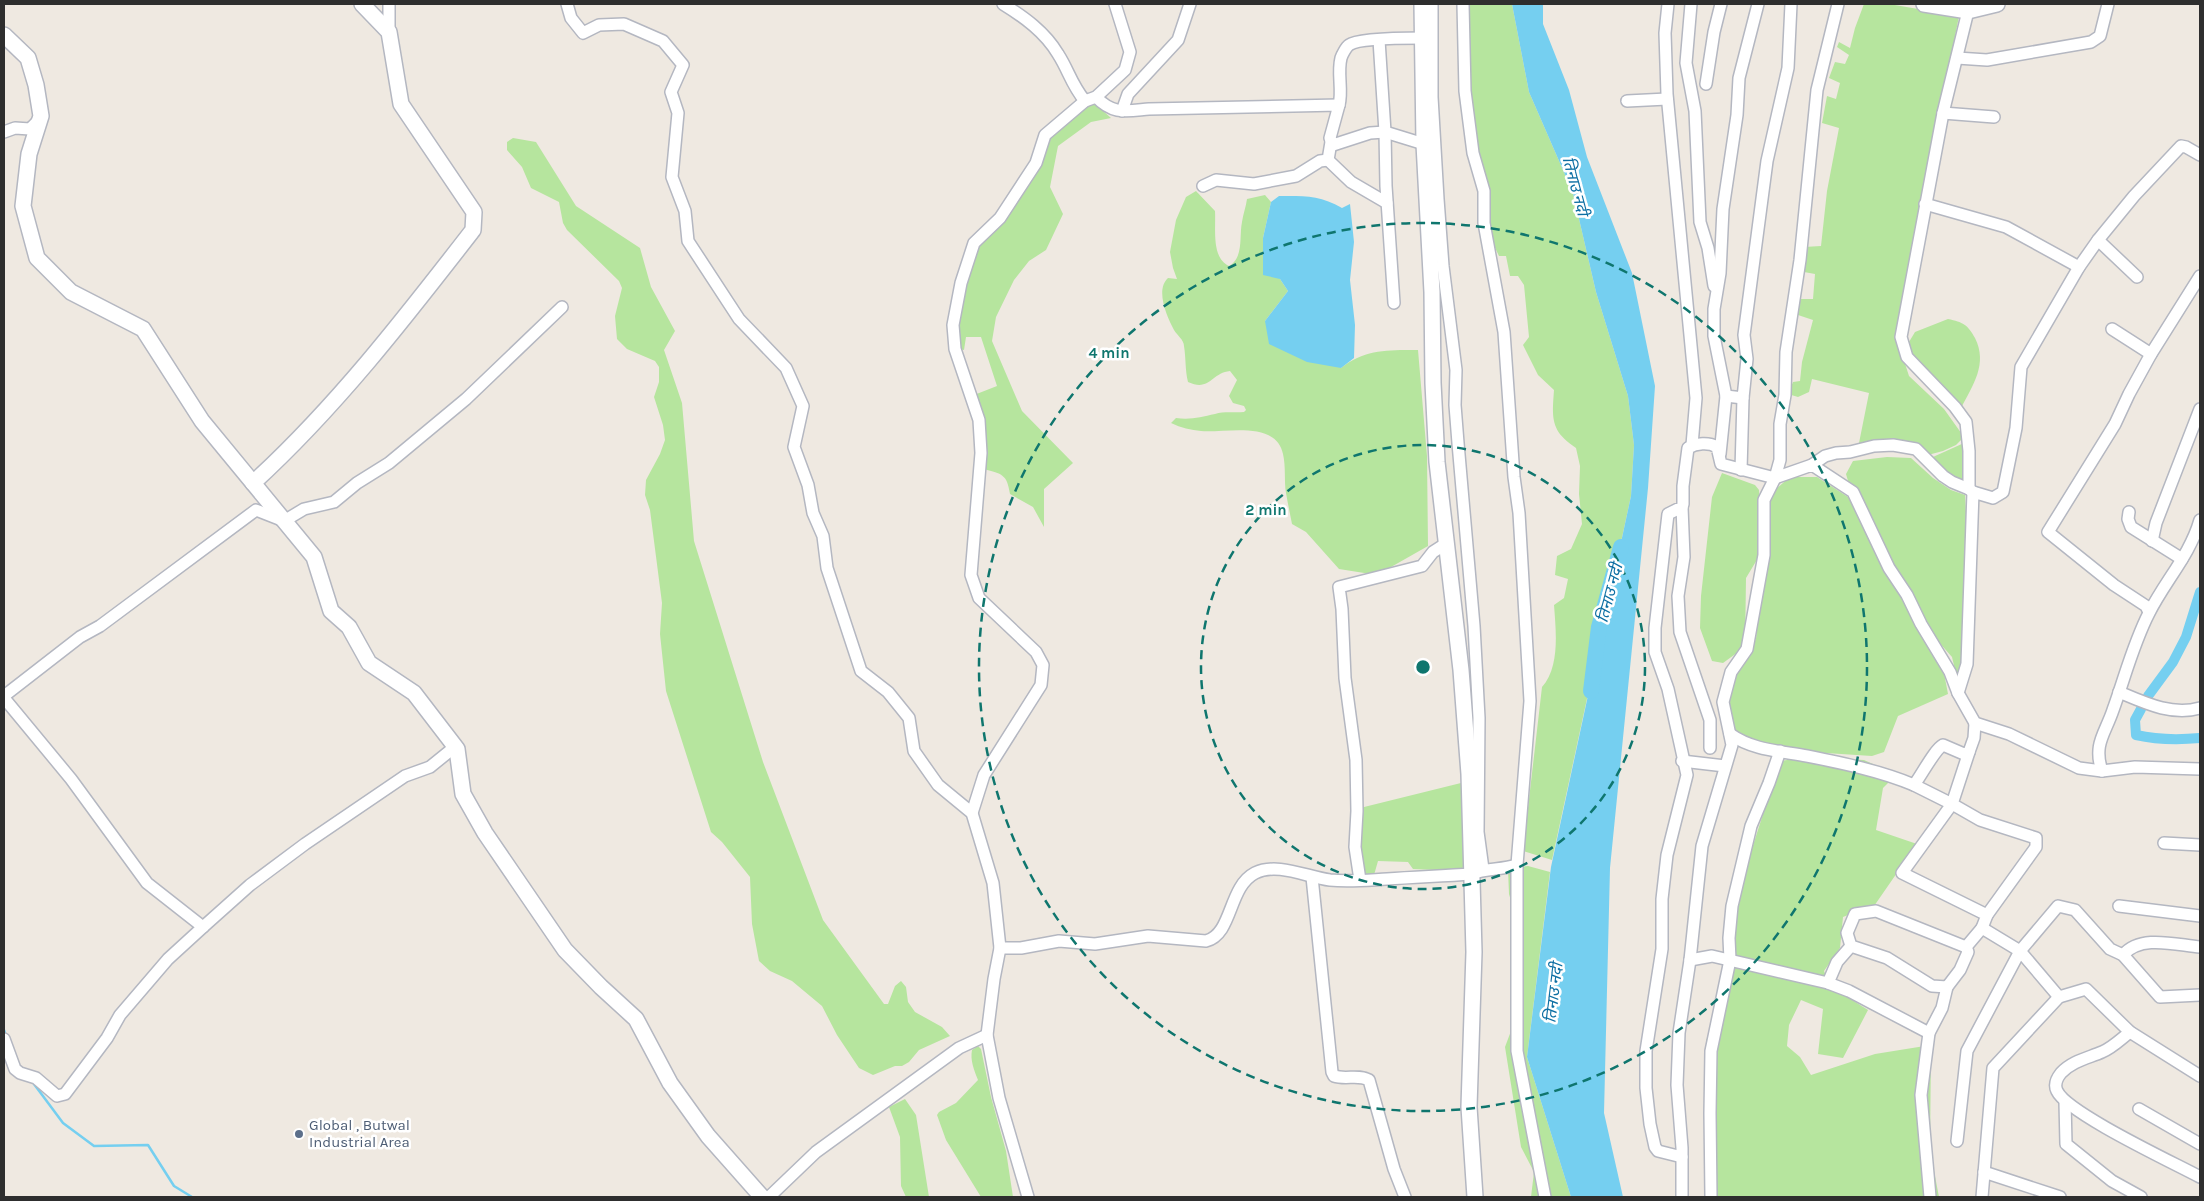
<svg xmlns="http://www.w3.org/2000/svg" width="2204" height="1201" viewBox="0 0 2204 1201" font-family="Karla,'Noto Sans Devanagari',sans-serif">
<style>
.green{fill:#b6e59e}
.water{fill:#75cff0}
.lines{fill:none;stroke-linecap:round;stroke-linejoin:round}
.stream{stroke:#75cff0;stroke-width:2.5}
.canal{stroke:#75cff0;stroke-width:10}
.river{stroke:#75cff0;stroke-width:16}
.street-casing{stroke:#b4b7c1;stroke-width:14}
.secondary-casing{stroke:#b4b7c1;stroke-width:18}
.street{stroke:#fff;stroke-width:11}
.secondary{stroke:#fff;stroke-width:15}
.ring{fill:none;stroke:#0f766e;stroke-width:2.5;stroke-dasharray:9 6}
.service-dot{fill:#5c6f8a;stroke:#fff;stroke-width:2}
.labels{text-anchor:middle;stroke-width:5;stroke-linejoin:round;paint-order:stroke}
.service-label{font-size:15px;fill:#4e5e75;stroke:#fff;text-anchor:start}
.water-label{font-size:16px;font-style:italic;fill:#0d6fa3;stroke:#fff}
.centre{fill:#0f766e;stroke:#fff;stroke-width:2.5}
.ring-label{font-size:15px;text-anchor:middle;font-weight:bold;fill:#0f766e;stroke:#fff;stroke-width:5;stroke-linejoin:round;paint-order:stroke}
</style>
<rect width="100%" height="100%" fill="#efe9e1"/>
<g class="green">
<path d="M1469 4H1512L1529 92 1573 193 1596 292 1628 396 1634 445 1631 496 1552 860 1523 851 1542 687C1560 667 1556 631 1554 605L1564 598 1568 579 1555 575 1557 556 1571 549 1582 524 1579 494 1580 466 1576 448C1550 431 1552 418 1554 390L1538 375 1523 345 1529 337 1524 285 1518 276H1510L1506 256H1499L1488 233 1490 220 1480 156 1475 155 1467 92 1469 59Z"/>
<path d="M1864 4H1889L1959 16 1896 336 1909 376 1944 409 1964 437 1956 445 1943 451 1924 456 1897 449 1857 453 1869 393 1812 379 1809 392 1798 397 1788 394 1793 382 1800 381 1802 362 1813 320 1798 315 1799 299H1813L1815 274 1804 272V247L1821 246 1827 191 1839 128 1822 123 1827 96 1836 99 1840 83 1829 78 1835 62 1845 64 1849 55 1837 47 1839 42 1850 48 1855 28Z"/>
<path d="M1093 102 1111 118 1091 122 1058 146 1050 187 1063 214 1046 250 1029 261 1014 280 996 317 992 341 1022 411 1073 463 1044 489V527L1033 507 1010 494C1007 474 1002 474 984 469L974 395 997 386 981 337H966L964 350 957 348 955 325 973 254 1047 138 1083 105Z"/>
<path d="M513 138 536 142 576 206 640 248 651 287 675 331 664 350 682 403 694 541 763 762 823 920 884 1004H888L895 986 901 981 906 987 908 1002 915 1012 942 1027 950 1036 919 1050 909 1062 902 1066H895L873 1075 859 1068 837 1035 822 1006 792 981 770 971 759 961 752 924 750 877 722 842 711 832 666 691 660 634 662 603 650 510 645 495 646 480 660 454 665 440 663 425 654 397 659 382V367L655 361 627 349 617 339 615 316 622 288 619 281 567 230 563 223 559 202 531 188 522 167 507 150V142Z"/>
<path d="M1196 191 1215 211C1216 228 1211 258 1229 266 1244 258 1239 236 1242 222 1243 214 1246 207 1247 199L1265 195 1271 202 1263 238 1280 279 1288 291 1265 321 1341 368C1365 349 1388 350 1418 350L1427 456 1428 546 1377 575 1339 569 1306 532 1292 524C1290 514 1288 504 1286 493 1284 481 1286 467 1283 454 1276 420 1226 433 1201 431 1191 430 1181 428 1171 423L1176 418C1191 420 1201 417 1215 414 1224 411 1235 413 1244 412L1246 410 1244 406 1233 403 1229 396 1237 380 1230 371C1211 373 1210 392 1188 382 1185 370 1186 358 1184 346 1184 340 1177 335 1174 330 1167 317 1155 290 1168 278L1177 279 1173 268 1170 252 1176 220 1186 197Z"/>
<path d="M1948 319C1963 322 1968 325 1975 338 1988 364 1973 385 1961 408L1908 353 1909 342 1915 332Z"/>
<path d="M1964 443 1965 491 1924 461Z"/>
<path d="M1887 457 1911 458 1933 478 1951 490 1965 495 1968 545 1962 616V675L1957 678 1952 657 1937 640 1853 498 1846 474 1853 461Z"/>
<path d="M1722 473 1755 485 1759 490 1761 522 1758 558 1746 578 1745 647 1723 663 1712 661 1700 628 1701 596 1712 497Z"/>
<path d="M1790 477H1817L1848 497 1944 673 1948 694 1898 716 1884 752 1872 756 1795 751 1772 753 1736 735 1727 701 1732 684 1756 639 1770 494Z"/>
<path d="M1809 757 1864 760 1884 769 1891 780 1883 788 1876 830 1917 844 1872 909 1856 912 1843 917 1840 948 1824 971 1830 986 1868 1010 1843 1058 1818 1054 1823 1009 1801 1000 1789 1025 1787 1046 1800 1057 1811 1075 1875 1054 1931 1045 1930 1150 1939 1197H1707L1706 1040 1714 1028 1733 908 1780 761Z"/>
<path d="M1465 782 1467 862 1460 871 1413 869 1408 862 1378 861 1374 875H1363L1360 808Z"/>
<path d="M1528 866 1550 872 1527 1057 1571 1197H1531L1534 1172 1521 1147 1505 1047 1517 1015 1522 939 1509 894 1508 869Z"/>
<path d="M978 1046 981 1049 991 1097 1006 1151 1013 1197H981L946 1140 937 1115 939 1112 956 1103 978 1080C974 1070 970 1060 972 1050Z"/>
<path d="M905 1099 916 1115 929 1197H906L901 1186 900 1137 889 1107Z"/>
</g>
<g class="water">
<path d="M1512 4H1543V24L1569 90 1587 157 1632 273 1655 386 1648 488 1610 868 1604 1113 1623 1197H1571L1527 1057 1551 867 1631 496 1634 445 1628 396 1596 292 1573 193 1529 92Z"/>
<path d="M1279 196C1304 196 1320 195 1342 208L1350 204 1354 242 1350 280 1355 325 1354 358 1341 368 1307 362 1269 344 1265 321 1288 291 1280 279 1263 275V238L1271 202Z"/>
</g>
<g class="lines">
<g class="stream">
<path d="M4 1030 6 1036"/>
<path d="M31 1080 63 1123 94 1146 148 1145 174 1186 192 1197"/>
</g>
<g class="canal">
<path d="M2148 696 2173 662 2186 637 2200 592"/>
<path d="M2141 709 2135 720 2136 735C2158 740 2178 740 2200 738"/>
</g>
<path class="river" d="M1591 691 1599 627 1621 547"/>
<defs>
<g id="street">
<path d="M567 4 571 18 583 33 599 25 624 24 663 41 683 65 671 92 678 113 672 177 685 211 688 241 739 319 786 368 803 406 794 447 808 485 813 513 823 536 827 568 861 671 888 692 909 718 914 751 938 785 972 813 993 883 1000 948 994 979 987 1035 999 1098 1028 1197"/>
<path d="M1003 4C1024 17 1045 32 1058 54 1069 71 1071 84 1085 101"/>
<path d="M1432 4V97L1438 199 1443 266 1456 370 1455 405 1458 443 1474 626 1479 718 1478 832 1483 869"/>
<path d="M1463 4 1465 91 1473 153 1484 191V223L1504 332 1514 477 1519 513 1530 701 1517 865V1051L1545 1197"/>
<path d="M1668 4 1665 33 1667 94 1696 398 1692 445"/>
<path d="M1691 4 1686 63 1695 111 1700 222 1708 248 1714 286"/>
<path d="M1758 4 1739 78 1737 115 1723 209 1720 273 1714 309V336L1726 396 1743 398 1747 359 1744 335 1767 161 1788 68 1791 4"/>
<path d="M1968 11 1943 113 1901 337 1907 357 1955 407 1966 422 1969 451V489L1973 492"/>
<path d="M389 32V4"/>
<path d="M1379 40 1385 132 1386 186 1394 303"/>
<path d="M1957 58 1987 60 2091 42 2100 36 2108 4"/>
<path d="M1706 84 1714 32 1721 4"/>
<path d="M1096 97C1113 115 1126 111 1149 109L1339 105 1330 138 1333 145 1370 133 1385 132 1424 144"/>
<path d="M1627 101 1667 99"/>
<path d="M1339 105C1343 90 1337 74 1341 58 1342 55 1346 47 1349 45 1358 38 1409 38 1423 38"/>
<path d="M1122 111 1128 94 1178 40 1190 4"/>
<path d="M1943 113 1994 117"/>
<path d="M4 132 15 128 30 129 39 120"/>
<path d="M1331 142 1328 160 1351 182 1387 203"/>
<path d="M1203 186 1216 180 1254 184 1296 176 1320 161 1328 160"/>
<path d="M1925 204 2006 227 2079 267"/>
<path d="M2098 240 2137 277"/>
<path d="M2112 329 2151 354"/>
<path d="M1720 454 1726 396"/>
<path d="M1812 465 1825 456 1836 453 1850 452 1874 446 1893 445 1916 449 1943 476 1952 482 1969 489"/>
<path d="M1741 470 1743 398"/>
<path d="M1682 507 1684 557 1678 596 1680 632 1710 720V748"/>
<path d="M2129 512 2128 519 2131 527 2182 559"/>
<path d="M2152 541 2156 523 2200 409"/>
<path d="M2149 612 2146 606 2114 585 2048 532 2115 424 2129 394 2151 354 2200 276"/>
<path d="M2119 692C2145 703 2172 716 2200 708"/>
<path d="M1958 693 1967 664 1973 492 1993 498 2003 492 2016 428 2021 367 2079 267 2098 240 2134 196 2181 146 2186 147 2200 155"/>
<path d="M4 696 80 637 100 626 256 510 284 521 304 509 334 502 357 483 389 463 466 399 562 307"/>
<path d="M4 698 71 779 147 883 203 927 168 959 120 1015 107 1038 65 1094 57 1096 36 1078 20 1073 15 1069 4 1039"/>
<path d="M1975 723 1974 738 1969 752 1964 754 1943 745C1935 749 1921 776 1914 785L1952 804 1902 873 1987 915 1982 928"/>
<path d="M1730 734C1752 750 1780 751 1807 756 1842 763 1881 771 1914 785"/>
<path d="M1969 752 1952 804 1980 820 2036 838V847L1987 915"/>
<path d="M1682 761 1725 766"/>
<path d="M2102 771C2093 744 2105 734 2113 710 2125 677 2133 644 2149 613 2165 581 2190 555 2200 520"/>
<path d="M972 813 984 775 1041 685 1043 665 1036 652 979 598 971 575 981 453 979 420 955 349 953 325 961 283 974 243 1000 218 1036 163 1045 135 1085 101 1096 97 1125 70 1130 52 1115 4"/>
<path d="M2164 843 2200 845"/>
<path d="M1312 877 1332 1072 1334 1076C1346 1080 1358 1074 1369 1080L1394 1169 1405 1197"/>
<path d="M1360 880 1355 847 1357 811 1356 760 1345 678 1342 609 1339 587 1422 566 1433 552 1447 543"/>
<path d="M2119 906 2200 916"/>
<path d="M1876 911 1966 947 1968 952 1960 970 1947 987 1932 986 1887 958 1851 946 1847 933 1855 914Z"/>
<path d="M203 927 250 885 305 844 405 776 430 767 451 750 457 749"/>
<path d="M1851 946 1837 962 1828 983 1849 991 1929 1033"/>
<path d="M1966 947 1982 928 2020 951 2059 997"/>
<path d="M1000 948H1021L1059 941 1095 944 1148 936 1206 941C1233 934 1228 887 1255 873 1277 862 1307 877 1330 880 1349 882 1368 880 1387 879 1415 877 1443 876 1471 874 1486 868 1501 870 1517 865"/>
<path d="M2123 955C2141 934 2176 945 2200 947"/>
<path d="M1690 960 1712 956 1828 983"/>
<path d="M2130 1032C2121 1039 2112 1048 2102 1052 2088 1058 2072 1061 2061 1073 2057 1078 2054 1085 2057 1091 2067 1113 2174 1163 2200 1177"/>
<path d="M2065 1102 2066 1144 2112 1181 2141 1197"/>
<path d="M2139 1109 2200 1144"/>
<path d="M1957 1141 1967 1051 2020 951 2058 906 2075 910 2110 949 2123 955 2160 997 2200 995"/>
<path d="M1682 1157 1658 1151 1655 1147 1650 1124 1646 1088V1051L1662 949V899L1667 855 1687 775 1668 689 1655 652V628L1668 514 1682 507 1683 504V486L1688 448C1696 443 1709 442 1717 447L1721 464 1775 478 1812 465 1853 492 1889 568 1907 595 1921 624 1950 672 1958 693 1975 723 2009 734 2079 768 2102 771 2135 767 2200 769"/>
<path d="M1984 1172 2060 1197"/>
<path d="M769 1197 816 1152 959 1048 987 1035"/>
<path d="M1682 1197V1148L1677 1085 1679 1033 1690 960 1702 846 1732 745 1723 702 1731 672 1747 649 1764 555V500L1775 478 1780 460V424L1785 395 1786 352 1800 260 1817 90 1838 4"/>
<path d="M1711 1197 1710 1113 1711 1051 1730 960 1729 938 1732 906 1751 826 1769 783 1780 751"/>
<path d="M1930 1197 1921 1095 1929 1033 1942 1008 1947 987"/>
<path d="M1982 1197 1993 1068 2059 997 2086 989 2130 1032 2200 1076"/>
</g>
<g id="secondary">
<path d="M1422 4 1424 144 1432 292 1433 383 1437 462 1461 670 1469 774 1474 952 1469 1107 1475 1197"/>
<path d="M1924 4 1968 11 1997 4"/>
<path d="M4 35 28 58 36 85 41 116 29 154 23 206 37 258 71 292 143 329 202 421 314 557 331 611 349 627 369 663 414 693 457 749 463 794 485 833 565 950 601 987 636 1019 670 1083 708 1136 762 1197"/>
<path d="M253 483C336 407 404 319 473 230L474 212 401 104 389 32 362 4"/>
</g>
</defs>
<use href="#street" class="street-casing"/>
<use href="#secondary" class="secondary-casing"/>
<use href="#street" class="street"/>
<use href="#secondary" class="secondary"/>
</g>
<g class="ring">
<circle cx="1423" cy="667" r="222"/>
<circle cx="1423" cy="667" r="444"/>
</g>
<circle class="service-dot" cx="299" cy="1134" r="5"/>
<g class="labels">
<g class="service-label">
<text x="309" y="1130">Global , Butwal<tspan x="309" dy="17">Industrial Area</tspan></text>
</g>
<g class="water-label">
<text transform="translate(1576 186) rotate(75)" y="6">तिनाउ नदी</text>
<text transform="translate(1609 593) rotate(-75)" y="6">तिनाउ नदी</text>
<text transform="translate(1553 993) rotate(-83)" y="6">तिनाउ नदी</text>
</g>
</g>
<circle cx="1423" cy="667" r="8" class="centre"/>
<g class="ring-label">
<text x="1109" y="358">4 min</text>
<text x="1266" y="515">2 min</text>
</g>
<rect width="2204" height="1201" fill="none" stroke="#2e2e2e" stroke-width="10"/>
</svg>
